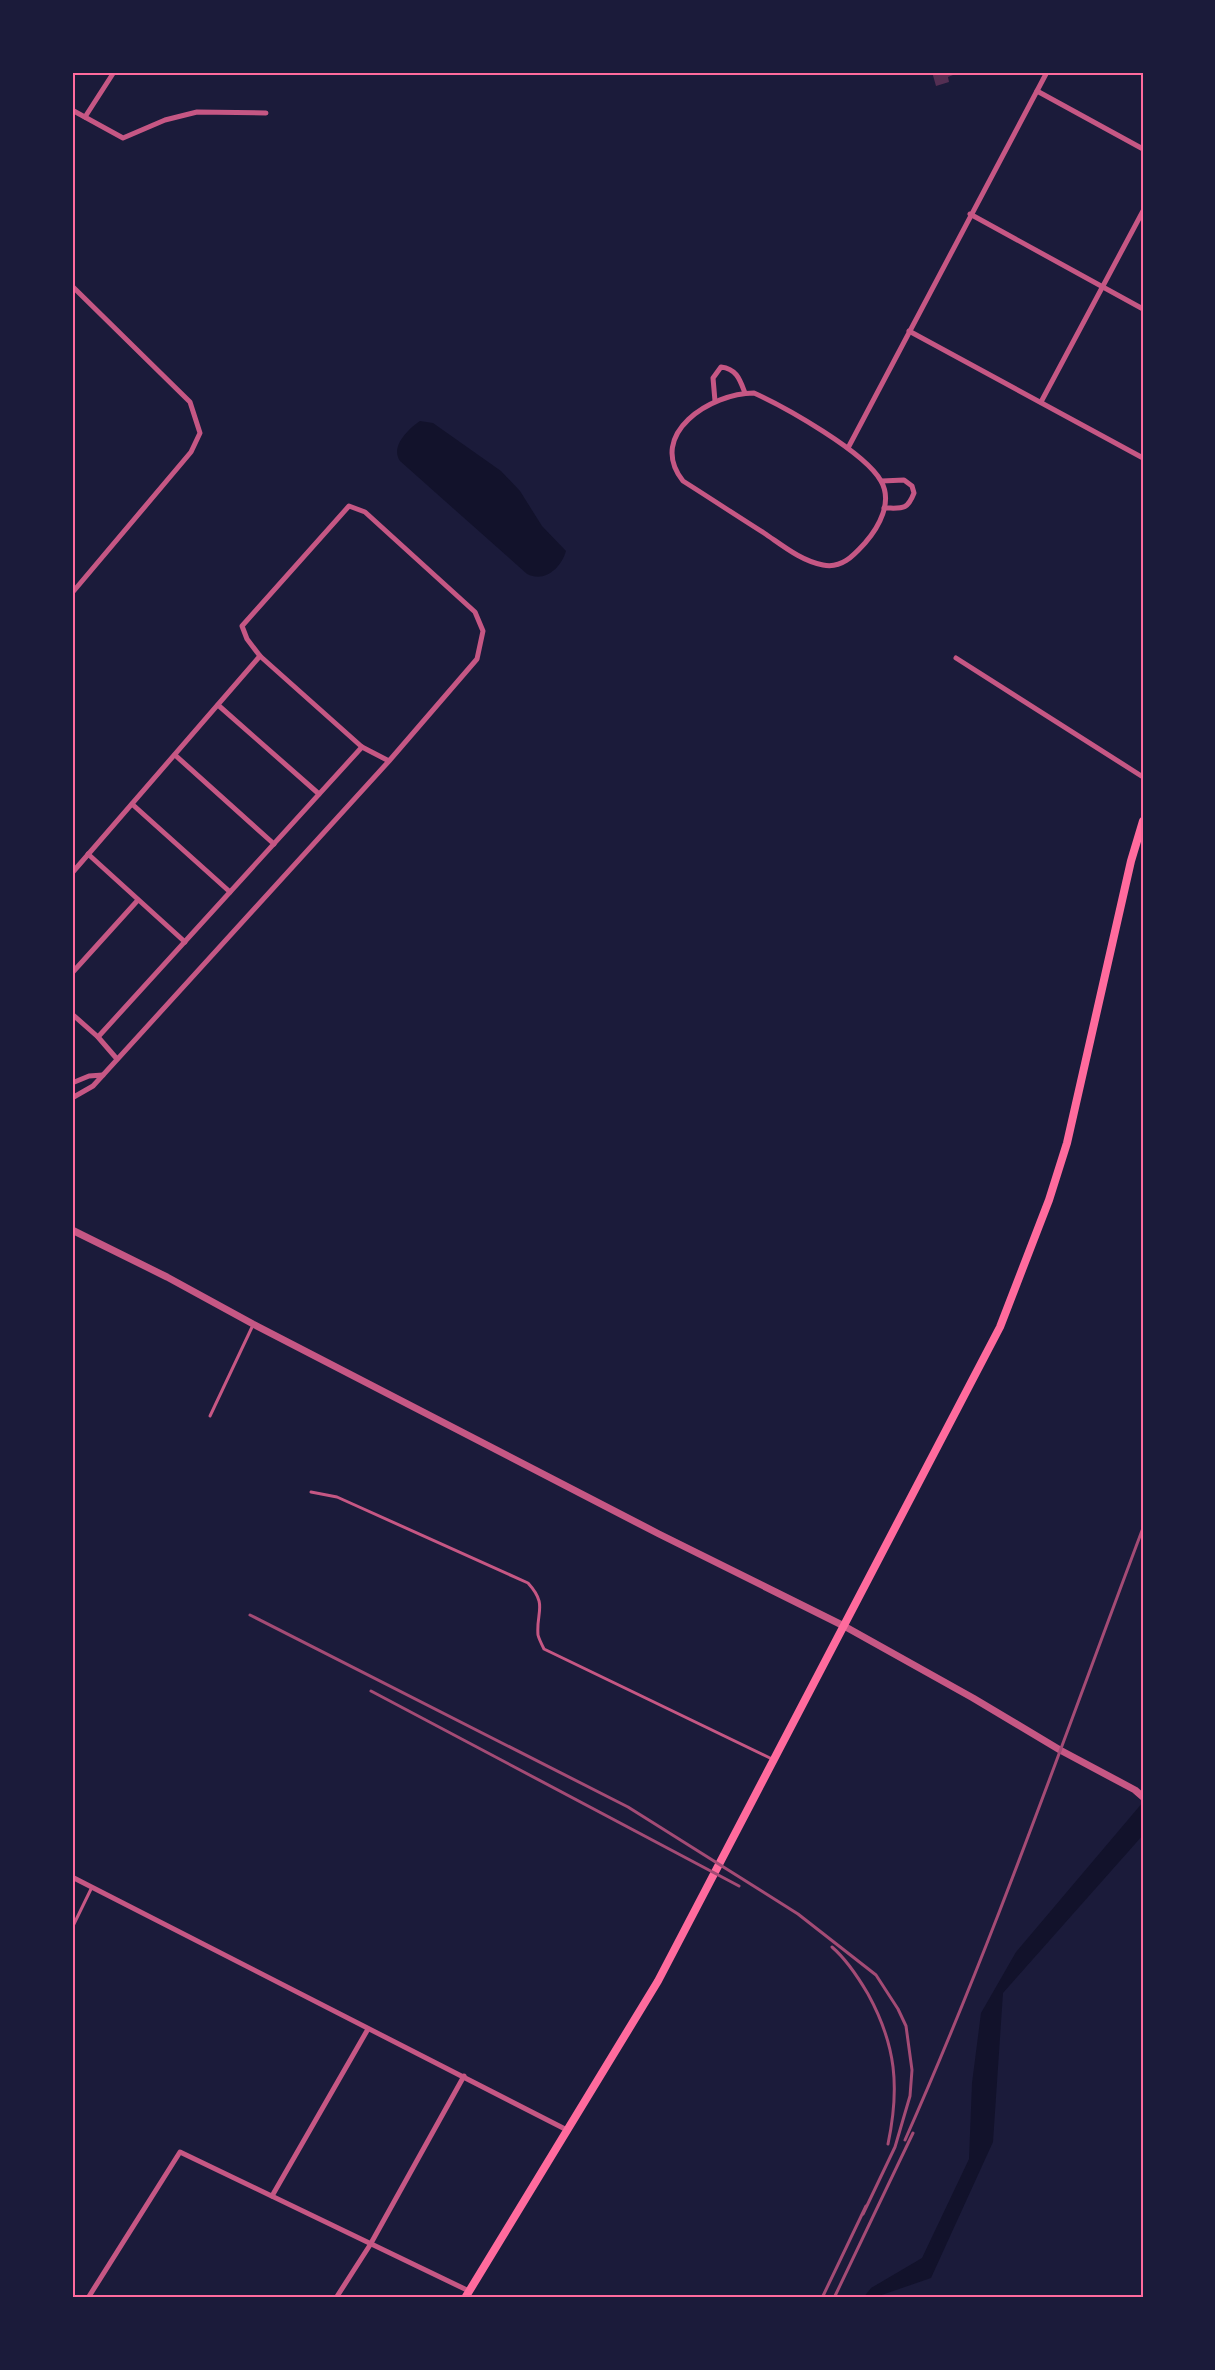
<svg xmlns="http://www.w3.org/2000/svg" width="1215" height="2370" viewBox="0 0 1215 2370" font-family="Overpass,sans-serif">
<style>
.water{fill:#12122b}
.building{fill:#542f53}
.lines{fill:none;stroke-linecap:round;stroke-linejoin:round}
.service{stroke:#c65784;stroke-width:3}
.minor{stroke:#c65784;stroke-width:5}
.tertiary{stroke:#c65784;stroke-width:7}
.secondary{stroke:#ff6b9d;stroke-width:8}
.rail{stroke:#a44b75;stroke-width:3}
.neatline{fill:none;stroke:#ff6b9d;stroke-width:2}
</style>
<rect width="100%" height="100%" fill="#1b1b3a"/>
<g class="water">
<path d="M420 421 433 423 501 471 520 491 542 526 566 551C561 568 545 583 527 574L400 461C390 447 408 429 420 421Z"/>
<path d="M1143 1802V1835L1003 1993 993 2142 931 2278 873 2298H863L871 2288 922 2258 969 2159 972 2083 981 2013 1016 1952Z"/>
</g>
<path class="building" d="M932 72H952L953 75 948 77 949 82 936 86Z"/>
<g class="lines">
<g class="service">
<path d="M210 1416 253 1325"/>
<path d="M311 1492 337 1497 528 1583C548 1605 536 1611 538 1635 539 1639 542 1645 544 1649L772 1759"/>
<path d="M72 1928 92 1887"/>
</g>
<g class="minor">
<path d="M1037 91 1143 149"/>
<path d="M72 110 123 138 165 120 197 112 266 113"/>
<path d="M85 117 114 72"/>
<path d="M970 214 1143 309"/>
<path d="M72 286 190 402 200 433 191 452 72 593"/>
<path d="M909 331 1143 458"/>
<path d="M754 393C785 407 865 452 881 481 893 502 879 527 865 543 854 555 842 569 823 565 801 561 782 545 764 533 737 516 710 498 683 481 646 434 711 393 754 393Z"/>
<path d="M715 401 713 378 721 367C737 369 740 380 745 393"/>
<path d="M1041 402 1143 211"/>
<path d="M848 448 1047 72"/>
<path d="M882 481 904 480 912 486 914 493C907 511 902 508 884 508"/>
<path d="M956 658 1143 777"/>
<path d="M218 705 319 794"/>
<path d="M175 755 274 844"/>
<path d="M132 804 230 892"/>
<path d="M88 854 185 942"/>
<path d="M72 873 260 656"/>
<path d="M72 973 138 900"/>
<path d="M72 1014 98 1037 117 1059"/>
<path d="M98 1037 362 747"/>
<path d="M72 1083 89 1076 103 1075"/>
<path d="M72 1098 93 1086 389 761 477 659 483 631 475 612 365 512 349 506 242 626 247 639 260 656 362 747 389 761"/>
<path d="M72 1877 567 2130"/>
<path d="M272 2196 368 2029"/>
<path d="M88 2298 180 2152 469 2291"/>
<path d="M336 2298 370 2245 464 2076"/>
</g>
<path class="tertiary" d="M72 1230 167 1277 253 1324 659 1534 844 1626 973 1698 1060 1750 1135 1790 1143 1797"/>
<path class="secondary" d="M465 2298 658 1981 1000 1327 1049 1200 1067 1143 1131 861 1143 821"/>
<g class="rail">
<path d="M250 1615 628 1807 798 1914 876 1975 898 2009 906 2026 912 2070 910 2096 895 2147 863 2214"/>
<path d="M371 1691 739 1886"/>
<path d="M832 1947C846 1959 858 1977 868 1994 896 2045 900 2087 888 2144"/>
<path d="M905 2140C994 1940 1066 1732 1143 1528"/>
<path d="M822 2298 866 2206"/>
<path d="M834 2298 913 2133"/>
</g>
</g>
<rect width="1215" height="2370" fill="none" stroke="#1b1b3a" stroke-width="147"/>
<rect x="74" y="74" width="1068" height="2222" class="neatline"/>
</svg>
